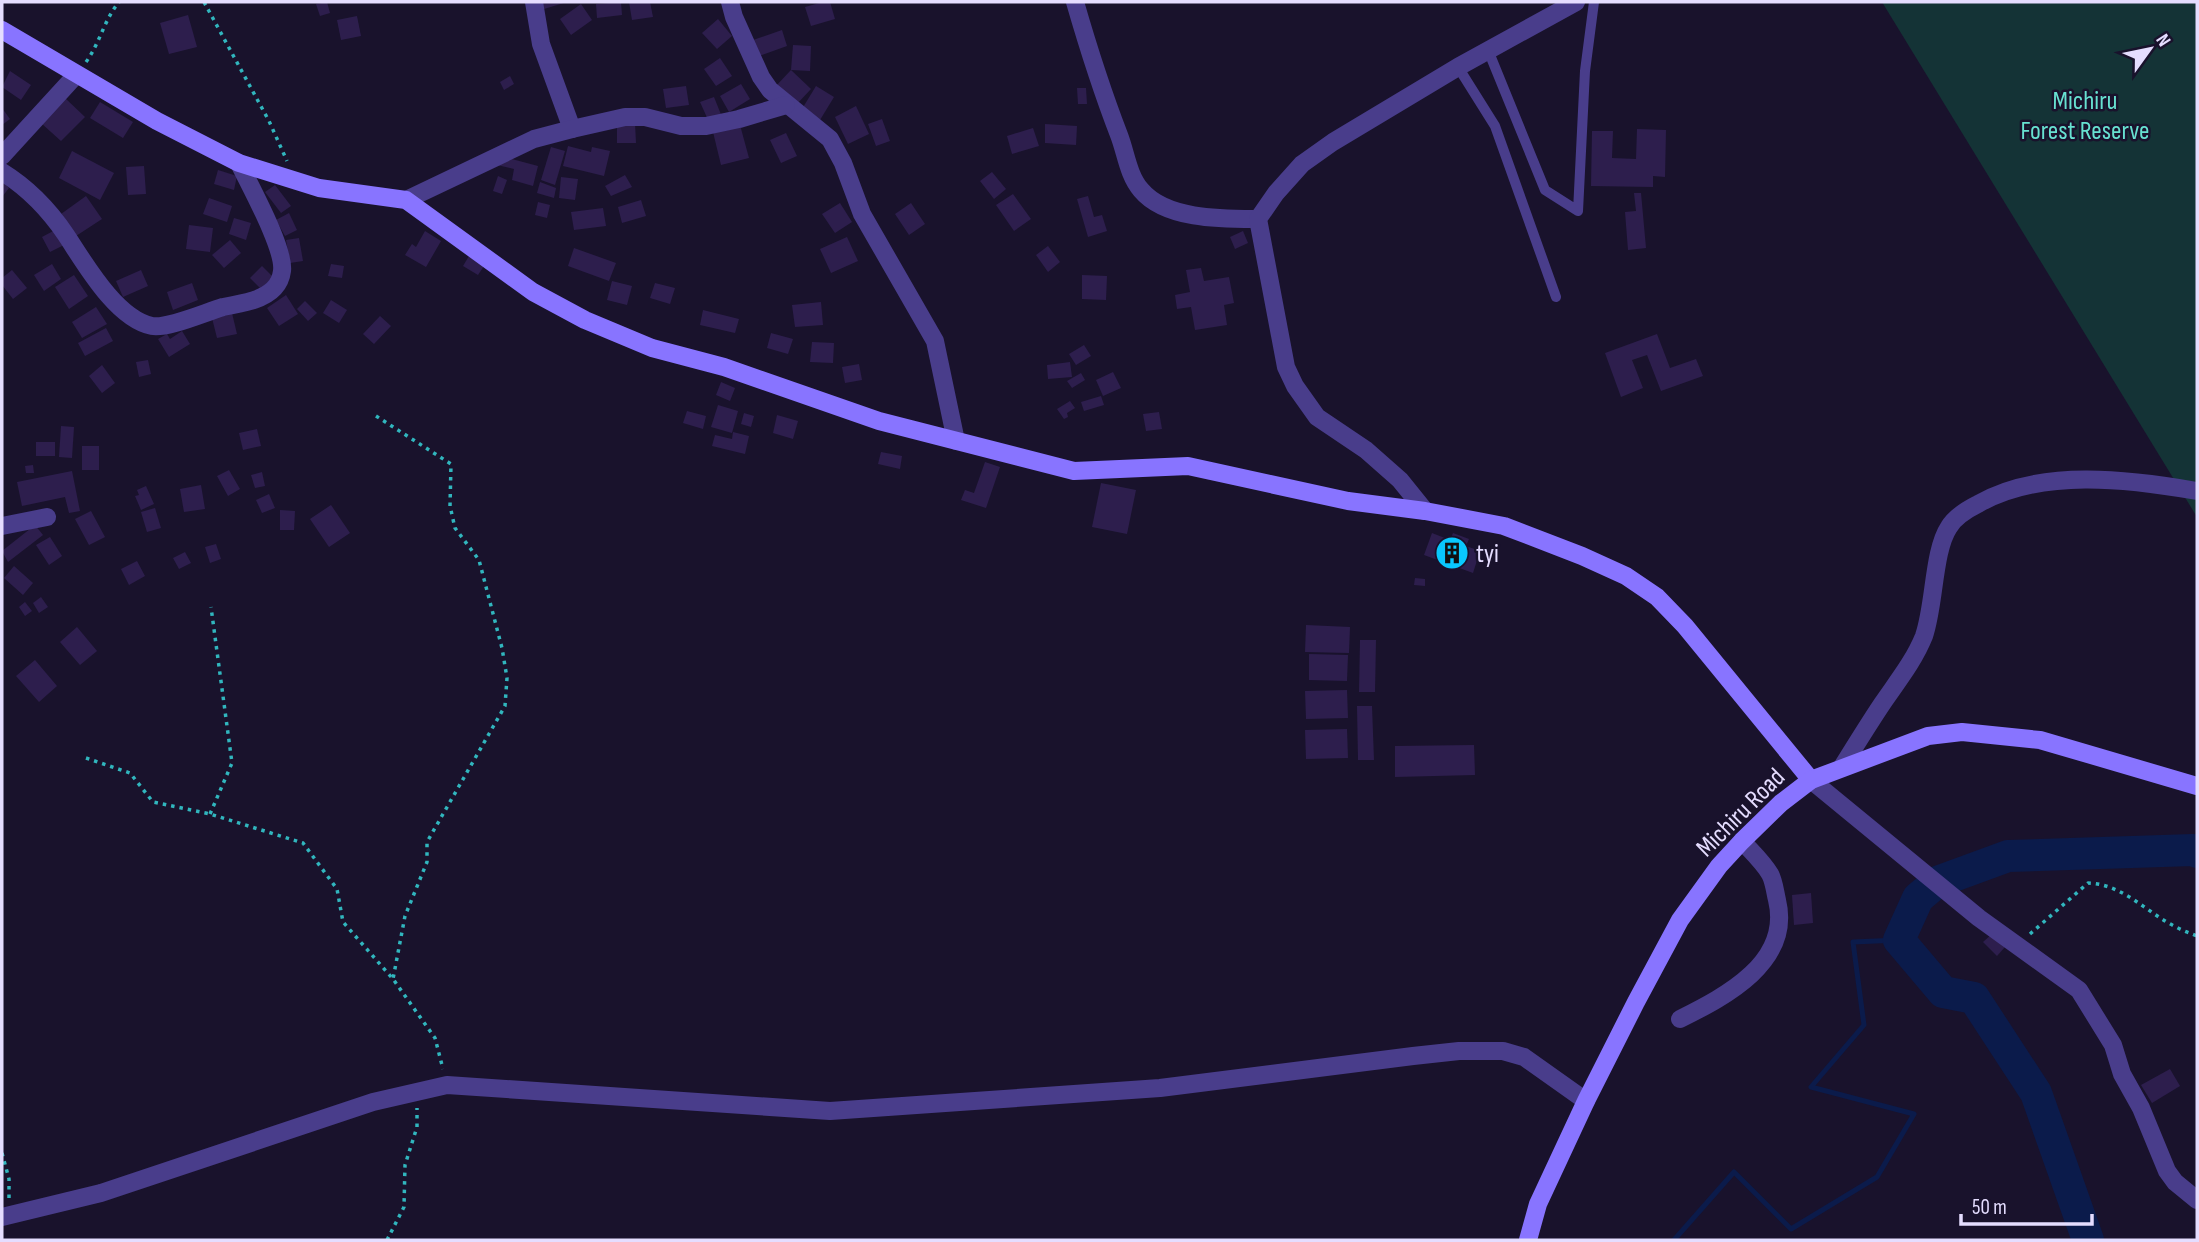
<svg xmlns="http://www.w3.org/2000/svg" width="2199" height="1242" viewBox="0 0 2199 1242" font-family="'Sofia Sans Condensed',sans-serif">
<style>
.green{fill:#143336}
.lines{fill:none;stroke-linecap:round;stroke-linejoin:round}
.stream{stroke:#0b1b4b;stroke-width:5}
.river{stroke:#0b1b4b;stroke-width:32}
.building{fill:#2d1e4d}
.path{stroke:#31b6be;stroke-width:3.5;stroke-dasharray:3.5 5;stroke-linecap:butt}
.lane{stroke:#493d8b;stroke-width:10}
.street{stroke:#493d8b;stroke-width:18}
.secondary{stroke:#8874ff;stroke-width:18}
.labels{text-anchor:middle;stroke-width:5;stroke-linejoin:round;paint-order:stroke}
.park-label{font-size:26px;fill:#67e1d1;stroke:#19122c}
.poi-label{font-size:26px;fill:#e5ddff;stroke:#19122c;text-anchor:start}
.street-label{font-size:26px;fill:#e5ddff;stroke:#19122c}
</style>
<rect width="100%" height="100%" fill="#19122c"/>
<path class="green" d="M1882 2H2197V517Z"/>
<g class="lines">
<path class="stream" d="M1674 1240 1734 1172 1791 1229 1877 1177 1914 1114 1811 1087 1864 1025 1853 942 1899 940"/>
<path class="river" d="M2088 1240 2036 1093 1974 998 1943 992 1899 940 1918 898 1937 882 2008 856 2193 850 2197 852"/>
</g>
<g class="building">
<path d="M327 2 330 13 320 16 316 4Z"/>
<path d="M542 2H567L544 9Z"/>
<path d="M621 2 622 15 597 18 596 4Z"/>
<path d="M629 2H650L653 17 632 20Z"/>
<path d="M823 2H830L835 19 811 26 805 7Z"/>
<path d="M581 4 592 20 571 35 560 19Z"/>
<path d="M188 15 197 47 169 54 160 23Z"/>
<path d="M357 16 361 36 341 40 337 20Z"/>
<path d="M718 19 732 36 717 49 702 33Z"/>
<path d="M782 30 787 46 759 56 753 40Z"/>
<path d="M793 45 811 46 810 71 791 70Z"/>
<path d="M720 58 732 76 716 86 704 69Z"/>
<path d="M791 70 811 89 796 105 776 86Z"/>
<path d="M10 71 31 85 21 100 2 87Z"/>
<path d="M510 76 514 84 504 90 500 82Z"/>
<path d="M741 84 750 99 729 112 720 96Z"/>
<path d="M686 86 689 105 666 108 663 89Z"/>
<path d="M816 86 834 97 820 120 802 109Z"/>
<path d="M1077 88H1086L1087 104H1078Z"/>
<path d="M714 97 722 117 709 122 700 102Z"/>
<path d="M65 98 85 117 61 141 41 123Z"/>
<path d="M100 102 133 122 123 138 90 118Z"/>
<path d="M856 106 869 134 848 144 835 117Z"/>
<path d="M2 108 10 119 2 125Z"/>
<path d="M882 119 890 141 876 146 868 124Z"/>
<path d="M617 123H635L636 143H617Z"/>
<path d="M1045 124 1077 126 1076 145 1045 143Z"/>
<path d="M740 125 749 158 721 165 713 132Z"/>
<path d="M1033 128 1039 146 1012 154 1007 136Z"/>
<path d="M1637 129 1666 130 1665 177 1653 176V187L1591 186 1592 131H1613L1612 158 1636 159Z"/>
<path d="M786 133 797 156 781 163 770 140Z"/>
<path d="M568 146 591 152 592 147 610 151 604 176 563 166Z"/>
<path d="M551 147 565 151 555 185 541 180Z"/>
<path d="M72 151 114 173 100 200 59 178Z"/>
<path d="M500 156 538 166 533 186 512 180 514 169 497 165Z"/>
<path d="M144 166 146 194 128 195 126 167Z"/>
<path d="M218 170 237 176 234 190 214 184Z"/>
<path d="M992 172 1006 189 994 199 980 181Z"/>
<path d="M625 175 632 187 611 196 605 186Z"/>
<path d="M498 176 507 180 502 194 493 191Z"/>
<path d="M561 177 578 179 575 200 559 198Z"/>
<path d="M2 181 9 188 2 197Z"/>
<path d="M540 182 556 188 554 198 537 193Z"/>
<path d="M275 185 291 206 281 213 265 192Z"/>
<path d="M1634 193H1641L1646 248 1628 250 1625 212 1636 211Z"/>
<path d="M1013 194 1031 219 1014 231 996 205Z"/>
<path d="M86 196 102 219 76 236 61 214Z"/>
<path d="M1088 196 1094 217 1102 215 1107 231 1088 237 1077 199Z"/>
<path d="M209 198 232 206 227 222 203 214Z"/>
<path d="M641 200 646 216 622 223 618 207Z"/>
<path d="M538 202 550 205 547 218 535 215Z"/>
<path d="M840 203 852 222 835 233 822 214Z"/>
<path d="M911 203 925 224 909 235 895 214Z"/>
<path d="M603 208 606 226 574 230 571 212Z"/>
<path d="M289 213 297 230 285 236 276 220Z"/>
<path d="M234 218 251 223 246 240 229 234Z"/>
<path d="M189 225 213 228 210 252 186 249Z"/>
<path d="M55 230 64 245 50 252 42 237Z"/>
<path d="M425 231 441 241 426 267 405 255 412 244 416 247Z"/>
<path d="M1243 231 1248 243 1235 249 1230 237Z"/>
<path d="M847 237 858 261 831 273 820 249Z"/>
<path d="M299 238 303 261 290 263 286 240Z"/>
<path d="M230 240 241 253 224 268 212 255Z"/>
<path d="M1048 246 1060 262 1048 272 1036 255Z"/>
<path d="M574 248 616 263 609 281 568 266Z"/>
<path d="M469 256 484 266 478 275 463 266Z"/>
<path d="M52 264 61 279 44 291 34 275Z"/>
<path d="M331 264 344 266 342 278 328 276Z"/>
<path d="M262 266 273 277 261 289 250 278Z"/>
<path d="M1201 268 1204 281 1229 277 1234 303 1224 305 1227 325 1195 330 1191 307 1177 309 1175 295 1190 292 1186 270Z"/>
<path d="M12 270 27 288 13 299 2 285V278Z"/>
<path d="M141 270 148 286 123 297 116 281Z"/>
<path d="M74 275 88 296 69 309 55 287Z"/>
<path d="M1082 275 1107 276 1106 300 1082 299Z"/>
<path d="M612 281 632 286 627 305 607 300Z"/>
<path d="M192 283 198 300 173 310 167 292Z"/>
<path d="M655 283 675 288 670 304 650 298Z"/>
<path d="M286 295 298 314 279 326 267 308Z"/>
<path d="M331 300 347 310 339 323 323 313Z"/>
<path d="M305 301 317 313 308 321 297 309Z"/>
<path d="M821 302 823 325 795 327 792 305Z"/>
<path d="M96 307 107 324 82 338 72 322Z"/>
<path d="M703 310 739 319 735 333 700 325Z"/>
<path d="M232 313 237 334 217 338 212 318Z"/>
<path d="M380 316 391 326 374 344 363 334Z"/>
<path d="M106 328 113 341 85 356 78 343Z"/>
<path d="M182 331 190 344 169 357 158 339 167 334 170 339Z"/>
<path d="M771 333 793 339 788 354 767 348Z"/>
<path d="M1657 334 1670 368 1696 359 1703 376 1661 391 1647 355 1632 360 1643 388 1621 397 1605 353Z"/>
<path d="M812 342 834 343 833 363 810 362Z"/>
<path d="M1084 345 1091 356 1076 365 1069 354Z"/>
<path d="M148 360 151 374 139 377 136 362Z"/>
<path d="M1070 362 1072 377 1048 379 1047 365Z"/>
<path d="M859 364 862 380 845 383 842 367Z"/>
<path d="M102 365 115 383 102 393 89 376Z"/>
<path d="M1113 372 1121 388 1103 396 1096 380Z"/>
<path d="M1081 373 1085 380 1072 388 1067 381Z"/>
<path d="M721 382 735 388 730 401 716 395Z"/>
<path d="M1101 396 1104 405 1084 411 1081 402Z"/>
<path d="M1070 401 1075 408 1067 413 1068 417 1064 419 1057 409Z"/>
<path d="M718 405 738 411 732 433 711 427Z"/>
<path d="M687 411 706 416 703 429 683 423Z"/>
<path d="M1159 412 1162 429 1146 431 1143 414Z"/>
<path d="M744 413 754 416 751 427 741 424Z"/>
<path d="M777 415 798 421 793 439 773 433Z"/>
<path d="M61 426 74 427 72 458 59 457Z"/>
<path d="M257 429 261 446 243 450 239 433Z"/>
<path d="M733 432 749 436 745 454 712 446 715 435 732 439Z"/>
<rect x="36" y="442" width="19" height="14"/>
<rect x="82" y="446" width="17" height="24"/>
<path d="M881 452 902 456 900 469 878 464Z"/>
<path d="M985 462 1000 467 986 508 961 500 965 490 974 493Z"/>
<path d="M33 465 34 473H26L25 466Z"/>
<path d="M229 470 240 489 228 496 217 476Z"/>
<path d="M72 471 80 511 69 513 65 497 22 506 17 482Z"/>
<path d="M262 472 265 486 255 488 251 475Z"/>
<path d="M1101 483 1136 490 1127 534 1092 527Z"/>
<path d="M201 485 205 509 184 512 180 489Z"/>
<path d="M146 486 154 504 141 510 135 496 139 495 137 490Z"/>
<path d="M269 494 275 508 262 513 256 500Z"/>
<path d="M331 505 350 533 329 547 310 519Z"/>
<path d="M155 508 161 528 147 532 141 512Z"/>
<path d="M280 510 295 511 294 530H280Z"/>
<path d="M91 511 105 537 89 545 75 519Z"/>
<path d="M35 525 43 535 8 562 2 551Z"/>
<path d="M1432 533 1450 540 1453 533 1469 539 1466 546 1480 551 1473 573 1424 555Z"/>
<path d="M50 537 62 556 49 565 36 545Z"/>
<path d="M216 544 221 559 210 563 205 547Z"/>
<path d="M185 552 191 563 179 569 173 558Z"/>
<path d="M137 561 145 576 129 585 121 569Z"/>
<path d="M14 566 33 583 23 595 4 578Z"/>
<path d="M1415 578 1425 579V586L1414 585Z"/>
<path d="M41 597 48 607 39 613 33 603Z"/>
<path d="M25 602 32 611 25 616 19 607Z"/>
<path d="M1306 625 1350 627 1349 653 1305 652Z"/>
<path d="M77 627 97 651 80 665 60 642Z"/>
<path d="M1360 640H1376L1375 692H1359Z"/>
<path d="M1309 654 1348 655 1347 681 1309 680Z"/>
<path d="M35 660 57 686 39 702 16 676Z"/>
<path d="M1347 690 1348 718 1306 719 1305 691Z"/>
<path d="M1357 706H1372L1374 760H1358Z"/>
<path d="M1347 729 1348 758 1306 759 1305 730Z"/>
<path d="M1474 745 1475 775 1395 777V746Z"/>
<path d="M1811 893 1813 923 1794 925 1792 895Z"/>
<path d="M1992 934 2005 947 1997 956 1983 942Z"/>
<path d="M2170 1069 2180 1086 2152 1103 2141 1085Z"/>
</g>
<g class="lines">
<g class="path">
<path d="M204 2 269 121 287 161"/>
<path d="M86 62C100 43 104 20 119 2"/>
<path d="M376 416 451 464 450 506 455 528 479 560 502 648 507 678 505 706 427 842V862L405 916 393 979"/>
<path d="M86 758 130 773 153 802 210 814 303 843 337 889 343 922 393 979 435 1038 443 1069"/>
<path d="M210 814 232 763 211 607"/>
<path d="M2030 934 2088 883C2123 884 2147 913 2176 927 2183 931 2190 933 2197 936"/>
<path d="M2 1153 9 1179V1199"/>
<path d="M387 1240 404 1207 405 1165 417 1127V1108"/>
</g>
<g class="lane">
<path d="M1488 50 1545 190 1578 211 1585 71 1594 2"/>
<path d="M1458 67 1495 126 1556 297"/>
</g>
<g class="street">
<path d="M534 2 541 44 572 129"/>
<path d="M730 2 734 17 761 77 770 90 830 139 843 163 862 214 935 341 956 441"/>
<path d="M1075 2C1088 47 1102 91 1119 135 1126 153 1128 175 1141 190 1166 220 1223 219 1258 219"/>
<path d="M2 156 76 75"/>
<path d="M2 172C28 188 49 210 66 235 84 262 116 319 152 326 167 329 206 312 223 307 234 305 244 303 254 300 269 295 280 287 282 271 285 249 250 186 239 163"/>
<path d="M406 200 534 139 572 129 625 117H645L681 126H706L739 119 786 105"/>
<path d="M1425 511 1400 480 1366 450 1317 417 1295 386 1286 367 1258 219 1276 193 1302 164 1333 142 1458 67 1576 2"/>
<path d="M2 526 47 517"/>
<path d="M1842 767C1855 746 1868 725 1882 704 1897 682 1914 661 1924 636 1935 604 1933 551 1949 527 1955 517 1968 509 1978 504 2040 468 2129 479 2197 491"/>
<path d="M1811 780 1979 918 2079 990 2113 1045 2122 1074 2141 1108 2167 1171 2175 1182 2197 1200"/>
<path d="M1680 1019C1726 996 1792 962 1777 900 1775 892 1774 881 1770 874 1763 862 1751 851 1742 841"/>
<path d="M2 1217 101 1193 373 1102 447 1085 830 1111 1160 1088 1413 1056 1459 1051H1503L1524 1057 1586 1101"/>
</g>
<g class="secondary">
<path d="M2 30 157 121 239 163 319 188 406 200 533 292 585 320 652 348 724 367 879 421 1074 471 1188 466 1348 501 1425 511 1504 526 1582 556 1626 576 1657 597 1685 626 1811 780"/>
<path d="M1528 1240 1538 1204 1586 1101 1636 1002 1680 920 1719 866 1742 841 1781 803 1811 780 1928 736 1962 732 2040 740 2197 786"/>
</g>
</g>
<defs>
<symbol id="building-disc" viewBox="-11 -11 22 22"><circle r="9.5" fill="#09c8fe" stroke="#19122c"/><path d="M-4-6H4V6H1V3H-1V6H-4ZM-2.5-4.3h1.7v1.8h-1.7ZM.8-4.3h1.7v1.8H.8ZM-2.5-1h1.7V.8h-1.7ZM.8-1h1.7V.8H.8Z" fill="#111"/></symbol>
</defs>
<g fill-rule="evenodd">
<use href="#building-disc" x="1433" y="534" width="38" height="38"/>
</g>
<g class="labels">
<g class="park-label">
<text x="2085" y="109">Michiru<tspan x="2085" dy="30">Forest Reserve</tspan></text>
</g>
<g class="poi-label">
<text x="1476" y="562">tyi</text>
</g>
<g class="street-label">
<text transform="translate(1740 812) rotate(-45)" y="9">Michiru Road</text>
</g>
</g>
<rect width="2199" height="1242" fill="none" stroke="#e5ddff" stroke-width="7"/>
<g transform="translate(2150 49) rotate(57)" stroke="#19122c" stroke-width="5" paint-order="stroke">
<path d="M0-5L12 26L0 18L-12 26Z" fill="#e5ddff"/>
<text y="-10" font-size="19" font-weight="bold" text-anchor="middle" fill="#e5ddff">N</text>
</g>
<path d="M1961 1214v10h131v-10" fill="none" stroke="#e5ddff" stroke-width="3.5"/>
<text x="1972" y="1214" font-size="21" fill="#e5ddff" stroke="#19122c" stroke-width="5" paint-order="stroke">50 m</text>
</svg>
